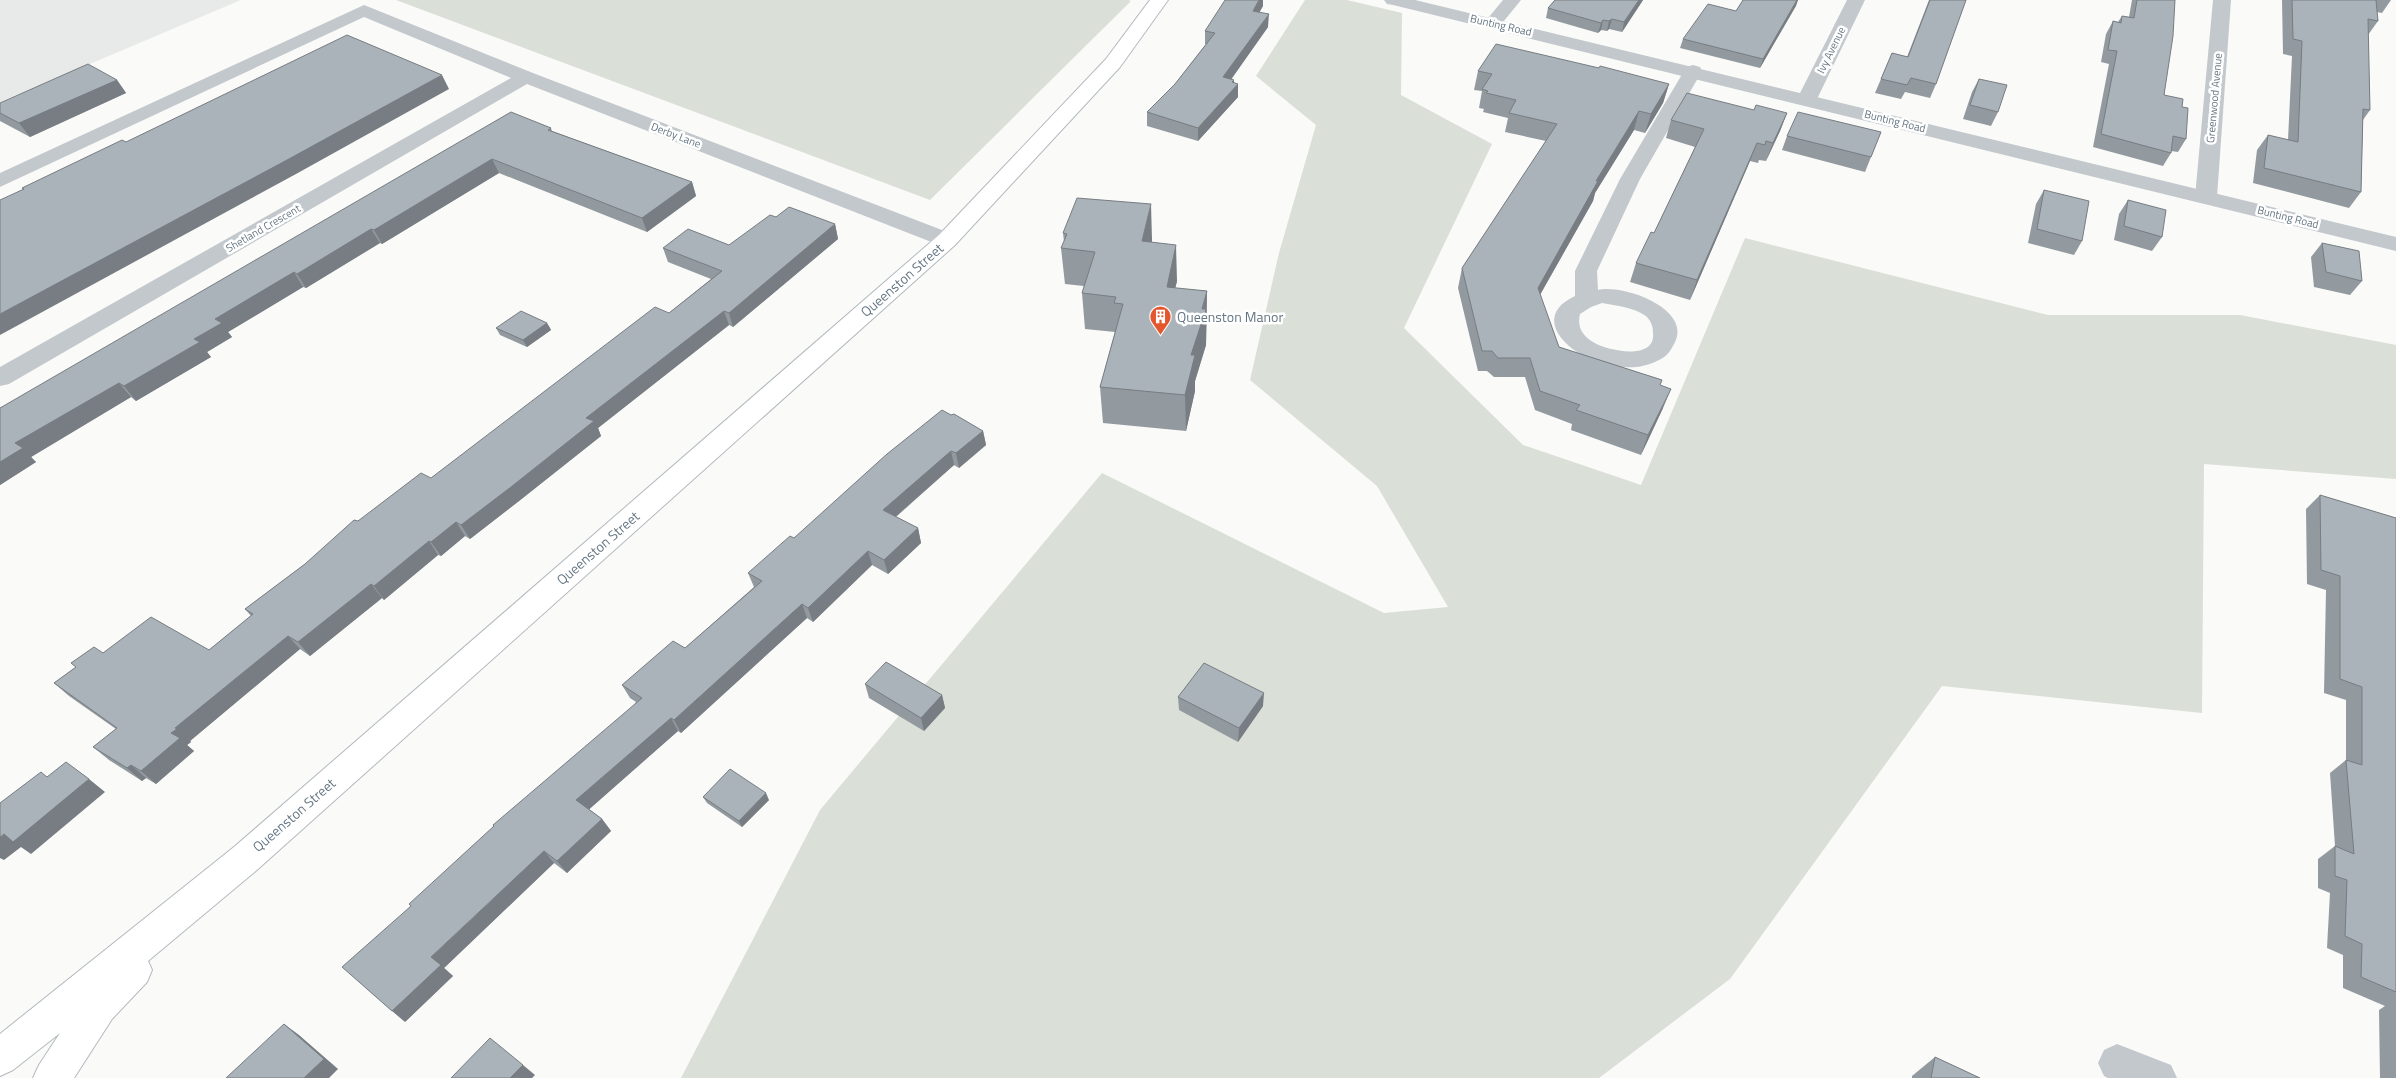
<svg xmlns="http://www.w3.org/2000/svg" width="2396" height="1078" viewBox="0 0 2396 1078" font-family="'Titillium Web',sans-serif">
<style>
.built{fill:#e8e9e9}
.green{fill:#dadfd7}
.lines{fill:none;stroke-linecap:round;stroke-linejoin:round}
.secondary-casing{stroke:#b3babf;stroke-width:2}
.minor{fill:#c3c8cc;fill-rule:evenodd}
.tertiary{fill:#c3c8cc;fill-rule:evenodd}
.secondary{fill:#fff;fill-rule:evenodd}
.wall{fill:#929a9f}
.shaded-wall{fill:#777d82}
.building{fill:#aab3b9;stroke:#777d82}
.labels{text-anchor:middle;stroke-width:5;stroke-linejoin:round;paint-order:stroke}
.far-street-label{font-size:11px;fill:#657683;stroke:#fff}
.street-label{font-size:14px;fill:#657683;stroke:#fff}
.poi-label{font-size:14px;fill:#657683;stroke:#fff;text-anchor:start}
</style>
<rect width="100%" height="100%" fill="#fafaf8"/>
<path class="built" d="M0 0H241L0 102Z"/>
<g class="green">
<path d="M396 0H1128L1131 1 930 200Z"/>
<path d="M1305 0H1347L1402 13 1401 95 1492 144 1404 328 1523 445 1641 485 1745 238 2048 315H2240L2396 345V479L2204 464 2202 713 1942 686 1730 979 1599 1078H681L820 810 1102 473 1384 613 1448 607 1377 486 1250 380 1279 253 1316 125 1256 76Z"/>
</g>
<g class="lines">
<defs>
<path id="secondary" d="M1150 0H1168L1120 67 955 245 258 869 148 961 152 970 147 982 112 1019 74 1078H33L39 1065 60 1033 13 1070 0 1076V1034L234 847 939 235 1106 59Z"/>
</defs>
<use href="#secondary" class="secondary-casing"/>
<g class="minor">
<path d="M1503 0H1521L1499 27H1487L1484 23Z"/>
<path d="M1847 0H1865L1817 99 1814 103 1807 105 1800 103 1797 99Z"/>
<path d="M2213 0H2231L2217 197 2214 202 2206 203 2198 202 2195 197Z"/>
<path d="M364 5 533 73 955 235 958 240 955 245 947 247 939 245 527 84 9 384 0 386V367L511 78 364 17 0 187V173Z"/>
<path d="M1693 65 1700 67 1702 71 1640 179 1597 271 1598 290C1623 284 1694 309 1674 344 1670 352 1667 356 1659 360 1607 389 1512 325 1575 296V271L1620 179 1684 71 1686 67ZM1602 303C1617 306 1633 307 1646 316 1651 321 1653 326 1653 333 1656 361 1607 351 1593 342 1582 335 1577 327 1580 314L1591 307Z"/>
<path d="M2117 1044 2171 1065 2177 1078H2108L2104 1076 2098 1063 2104 1050Z"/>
</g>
<path class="tertiary" d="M1384 0H1415L2396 237V251L1393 5 1387 4Z"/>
<use href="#secondary" class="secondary"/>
</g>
<g class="wall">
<path d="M1555 0H1643L1622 32 1609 29 1607 31 1601 30 1598 33 1546 18 1548 8Z"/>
<path d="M1743 0H1798L1760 68 1680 48 1683 39 1736 11Z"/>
<path d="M1929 0H1966L1936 84 1930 98 1905 92 1901 99 1875 93 1892 53 1907 57Z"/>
<path d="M2132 0H2175L2164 95 2182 107 2186 139 2178 152 2171 151V153L2163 166 2093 147 2109 64 2101 62 2106 34 2113 21 2118 22 2122 16 2129 17Z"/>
<path d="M2282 0H2391L2382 13 2377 12 2378 21 2368 35 2370 110 2363 120 2361 192 2349 208 2253 183 2257 150 2268 135 2288 140 2292 56 2283 54Z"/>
<path d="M1263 6 1259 12 1268 27 1231 79 1234 80V83L1238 84V97L1198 141 1147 126V112L1175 84 1206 44H1205V31Z"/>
<path d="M1478 71 1669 84 1663 103 1645 133 1634 130 1595 193 1593 201 1540 295 1559 347 1662 380 1660 385 1663 408 1641 455 1571 430 1572 424 1535 410 1525 377H1494L1487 371H1478L1458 288 1462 268 1546 141 1505 132 1508 118 1483 112 1484 109 1479 108 1482 91 1474 90Z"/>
<path d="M1979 79 1998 112 1991 126 1963 119 1972 92Z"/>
<path d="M117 80 126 93 30 137 0 121V103Z"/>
<path d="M1754 110 1787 113 1780 131 1766 161 1759 160 1758 163 1750 161 1690 300 1630 282 1636 263 1654 233 1695 147 1666 138 1671 120Z"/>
<path d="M551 128 552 131 692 182 696 196 647 232 499 173 382 244 380 243 306 288 303 287 228 332 232 337 207 352 211 357 136 401 131 397 31 457 36 462 0 485V408Z"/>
<path d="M1881 132 1865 172 1782 150 1787 136Z"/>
<path d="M2044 190 2082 241 2074 255 2028 243 2036 204Z"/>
<path d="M2128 200 2162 237 2152 251 2114 240 2119 214Z"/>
<path d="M776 217 835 224 838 239 733 327 729 325 598 428 601 436 519 501 470 539 465 536 441 556 438 555 384 600 382 598 310 656 300 649 190 741 191 742 187 745 194 751 156 784 146 778 142 781 109 760 93 747 116 729 69 696 54 683 76 667 71 663 103 653 209 650 251 616 245 609 305 564 358 521 431 478 669 313 711 279 668 262 663 248 729 245Z"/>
<path d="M1063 233 1152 240V242L1177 281 1175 288 1207 291 1206 345 1195 381V391L1186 431 1103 423 1100 387 1115 332 1085 329 1082 293 1084 286 1065 284 1061 248 1064 242Z"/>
<path d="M2322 243 2362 281 2350 295 2314 287 2311 257Z"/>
<path d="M547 323 551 330 527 347 500 335 496 328Z"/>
<path d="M951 415 983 431 986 445 959 468 954 465 896 517 918 528 921 543 888 574 872 565 813 622 807 618 681 733 678 731 589 809 602 819 611 831 567 873 554 863 444 968 453 976 405 1022 636 702 630 698 622 685 685 648 754 587 748 573 794 538Z"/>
<path d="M2320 495 2396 518V1078H2380L2379 1010 2385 1006 2343 988V955L2327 948 2330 893 2318 888V859L2335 846 2330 773 2346 760V700L2324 693 2326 590 2307 584 2306 509Z"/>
<path d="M865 684 942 695 945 708 924 731 869 698Z"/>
<path d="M1178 697 1263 706 1238 742 1179 710Z"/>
<path d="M703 797 769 800 742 827 707 803Z"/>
<path d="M1935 1057 1980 1078H1912V1076Z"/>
</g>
<g class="shaded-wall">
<path d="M1259 0H1263V6L1253 24V11Z"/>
<path d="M1639 0H1643L1622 32 1624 22Z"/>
<path d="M1797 0H1798L1796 6 1760 68 1763 59Z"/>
<path d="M1269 14 1268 27 1223 91V77Z"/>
<path d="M1612 19 1609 29 1607 31 1609 21Z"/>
<path d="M1603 20 1601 30 1598 33 1601 23Z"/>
<path d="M442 75 449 89 296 174 0 335V314Z"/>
<path d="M117 80 126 93 30 137 19 123Z"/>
<path d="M1234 80V88L1238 84V97L1198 141V128Z"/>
<path d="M1669 84 1663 103 1645 133 1651 114Z"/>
<path d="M1639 111 1634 130 1595 193 1593 201 1533 307 1538 288 1596 181Z"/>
<path d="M1787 113 1780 131 1766 161 1773 143Z"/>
<path d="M1757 143 1750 161 1690 300 1697 280Z"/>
<path d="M492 159 499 173 382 244 374 230Z"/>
<path d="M692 182 696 196 647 232 642 218Z"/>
<path d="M1151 204 1152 240 1144 277 1142 241Z"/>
<path d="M835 224 838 239 733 327 729 313Z"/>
<path d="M371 229 380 243 306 288 297 274Z"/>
<path d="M1176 245 1177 281 1167 323V287Z"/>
<path d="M294 272 303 287 228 332 232 337 207 352 211 357 136 401 124 386 194 339 215 319Z"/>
<path d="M1207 291 1206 345 1195 381V391L1186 431 1185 395 1191 355Z"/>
<path d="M724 311 729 325 598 428 601 436 519 501 470 539 461 525 586 418Z"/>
<path d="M547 323 551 330 527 347 523 340Z"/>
<path d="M119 383 131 397 31 457 36 462 0 485V462L15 443Z"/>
<path d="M1671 389 1663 408 1641 455 1648 435Z"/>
<path d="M983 431 986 445 959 468 956 453Z"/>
<path d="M951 451 954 465 887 524 883 510Z"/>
<path d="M456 522 465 536 441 556 431 542Z"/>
<path d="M918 528 921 543 888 574 884 560Z"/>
<path d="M429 541 438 555 384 600 374 586Z"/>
<path d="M868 551 872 565 813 622 808 608Z"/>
<path d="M371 584 382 598 310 656 298 642Z"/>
<path d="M802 604 807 618 681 733 674 720Z"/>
<path d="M288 636 300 649 190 741 191 742 187 745 194 751 156 784 141 771 175 728Z"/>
<path d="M1264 693 1263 706 1238 742 1239 728Z"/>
<path d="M942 695 945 708 924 731 921 718Z"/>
<path d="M671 718 678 731 585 813 576 800Z"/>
<path d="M131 765 146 778 142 781 127 768Z"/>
<path d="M89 779 105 792 31 854 21 847 4 860 0 858V837Z"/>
<path d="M766 793 769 800 742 827 739 821Z"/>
<path d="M602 819 611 831 567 873 557 861Z"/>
<path d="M544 851 554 863 444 968 453 976 405 1022 392 1011 431 957Z"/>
<path d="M284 1024 299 1035 338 1069 329 1078H304Z"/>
<path d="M523 1065 535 1075 532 1078H510Z"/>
</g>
<g class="building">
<path d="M1225 0H1259L1253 11 1269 14 1223 77 1234 80 1232 82 1238 84 1198 128 1147 112 1175 84 1215 33 1205 31Z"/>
<path d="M1555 0H1639L1624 22 1612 19 1609 21 1603 20 1601 23 1548 8Z"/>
<path d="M1743 0H1797L1763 59 1683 39 1708 4 1736 11Z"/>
<path d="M1930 0H1966L1936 84 1911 78 1907 85 1881 79 1892 53 1908 57Z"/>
<path d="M2137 0H2175L2173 36 2164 95 2183 99 2182 107 2188 108 2186 139 2173 136 2171 153 2101 134 2117 51 2108 50 2113 21 2121 23 2122 16 2134 18Z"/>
<path d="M2292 0H2376L2378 21 2368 19 2370 110 2363 109 2361 192 2264 168 2268 135 2298 142 2302 41 2293 39Z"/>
<path d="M347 35 442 75 287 160 0 314V200L24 189 22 188 122 140 126 142Z"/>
<path d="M1496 44 1599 68 1600 66 1669 84 1651 114 1639 111 1596 181H1598L1538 288 1559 347 1662 380 1660 385 1671 389 1648 435 1576 410 1580 405 1540 391 1530 358H1498L1492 351H1482L1462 268 1557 124 1509 113 1516 100 1486 93 1488 91 1482 89 1492 74 1478 71Z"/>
<path d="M88 64 117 80 19 123 0 113V103Z"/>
<path d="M1979 79 2007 85 1998 112 1970 105Z"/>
<path d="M1687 93 1754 110 1756 105 1787 113 1773 143 1766 141 1765 145 1757 143 1697 280 1636 263 1651 232 1654 233 1704 129 1671 120Z"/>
<path d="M511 112 551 128 548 130 692 182 642 218 492 159 374 230 371 229 297 274 294 272 215 319 222 323 194 339 200 342 124 386 119 383 15 443 23 448 0 462V408Z"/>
<path d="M1798 112 1881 132 1871 157 1787 136Z"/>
<path d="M2044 190 2089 201 2082 241 2037 229Z"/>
<path d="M1077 198 1151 204 1142 241 1176 245 1167 287 1207 291 1202 309H1206L1191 355H1195L1185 395 1100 387 1123 304 1114 303 1116 297 1082 293 1095 252 1061 248 1067 234 1063 233Z"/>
<path d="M2128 200 2166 210 2162 237 2124 226Z"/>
<path d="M789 207 835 224 729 313 724 311 586 418 594 421 511 487 461 525 456 522 431 542 429 541 374 586 371 584 298 642 288 636 175 728 177 729 171 733 180 738 141 771 131 765 127 768 93 747 117 728 54 683 76 667 71 663 94 647 103 653 151 617 209 650 253 614 245 609 305 564 354 520 358 521 421 473 431 478 655 307 669 313 722 271 663 248 688 229 729 245 770 215 776 217Z"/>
<path d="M2322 243 2359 251 2362 281 2326 272Z"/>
<path d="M521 311 547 323 523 340 496 328Z"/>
<path d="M942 410 951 415 954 414 983 431 956 453 951 451 883 510 918 528 884 560 868 551 808 608 802 604 674 720 671 718 576 800 602 819 557 861 544 851 431 957 441 965 392 1011 342 967 411 906 409 904 494 826 493 825 642 698 622 685 673 641 685 648 762 581 748 573 790 536 794 538 887 454Z"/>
<path d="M2320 495 2396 518V992L2361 977 2362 944 2345 936 2347 880 2335 876V846L2354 854 2346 760 2362 765V687L2340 679V576L2321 570Z"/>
<path d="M886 662 942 695 921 718 865 684Z"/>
<path d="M1204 663 1264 693 1239 728 1178 697Z"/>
<path d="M66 762 89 779 13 842 4 834 0 837V803L41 772 47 777Z"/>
<path d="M730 769 766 793 739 821 703 797Z"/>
<path d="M284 1024 324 1059 304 1078H226Z"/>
<path d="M490 1038 523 1065 510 1078H451Z"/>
<path d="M1935 1057 1980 1078H1931Z"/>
</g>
<defs>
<symbol id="building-pin" viewBox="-11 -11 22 30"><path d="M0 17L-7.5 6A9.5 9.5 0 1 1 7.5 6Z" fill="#e4572e" stroke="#fff"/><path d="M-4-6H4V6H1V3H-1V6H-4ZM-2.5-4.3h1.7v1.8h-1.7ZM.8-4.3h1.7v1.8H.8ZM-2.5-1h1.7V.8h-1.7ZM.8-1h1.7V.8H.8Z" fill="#fff"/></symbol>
</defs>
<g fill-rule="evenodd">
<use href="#building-pin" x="1148" y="304" width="25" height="34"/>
</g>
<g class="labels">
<g class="far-street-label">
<text transform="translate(1501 25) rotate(13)" y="4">Bunting Road</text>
<text transform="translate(1831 50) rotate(-64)" y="4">Ivy Avenue</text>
<text transform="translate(2214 98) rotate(-85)" y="4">Greenwood Avenue</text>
<text transform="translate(1895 121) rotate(14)" y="4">Bunting Road</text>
<text transform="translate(676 135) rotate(21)" y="4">Derby Lane</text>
<text transform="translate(2288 217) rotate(14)" y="4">Bunting Road</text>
<text transform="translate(263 228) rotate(-30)" y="4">Shetland Crescent</text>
</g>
<g class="street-label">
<text transform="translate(902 280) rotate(-41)" y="5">Queenston Street</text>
<text transform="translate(598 548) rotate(-41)" y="5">Queenston Street</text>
<text transform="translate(294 815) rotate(-41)" y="5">Queenston Street</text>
</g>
<g class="poi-label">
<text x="1177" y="322">Queenston Manor</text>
</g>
</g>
</svg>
